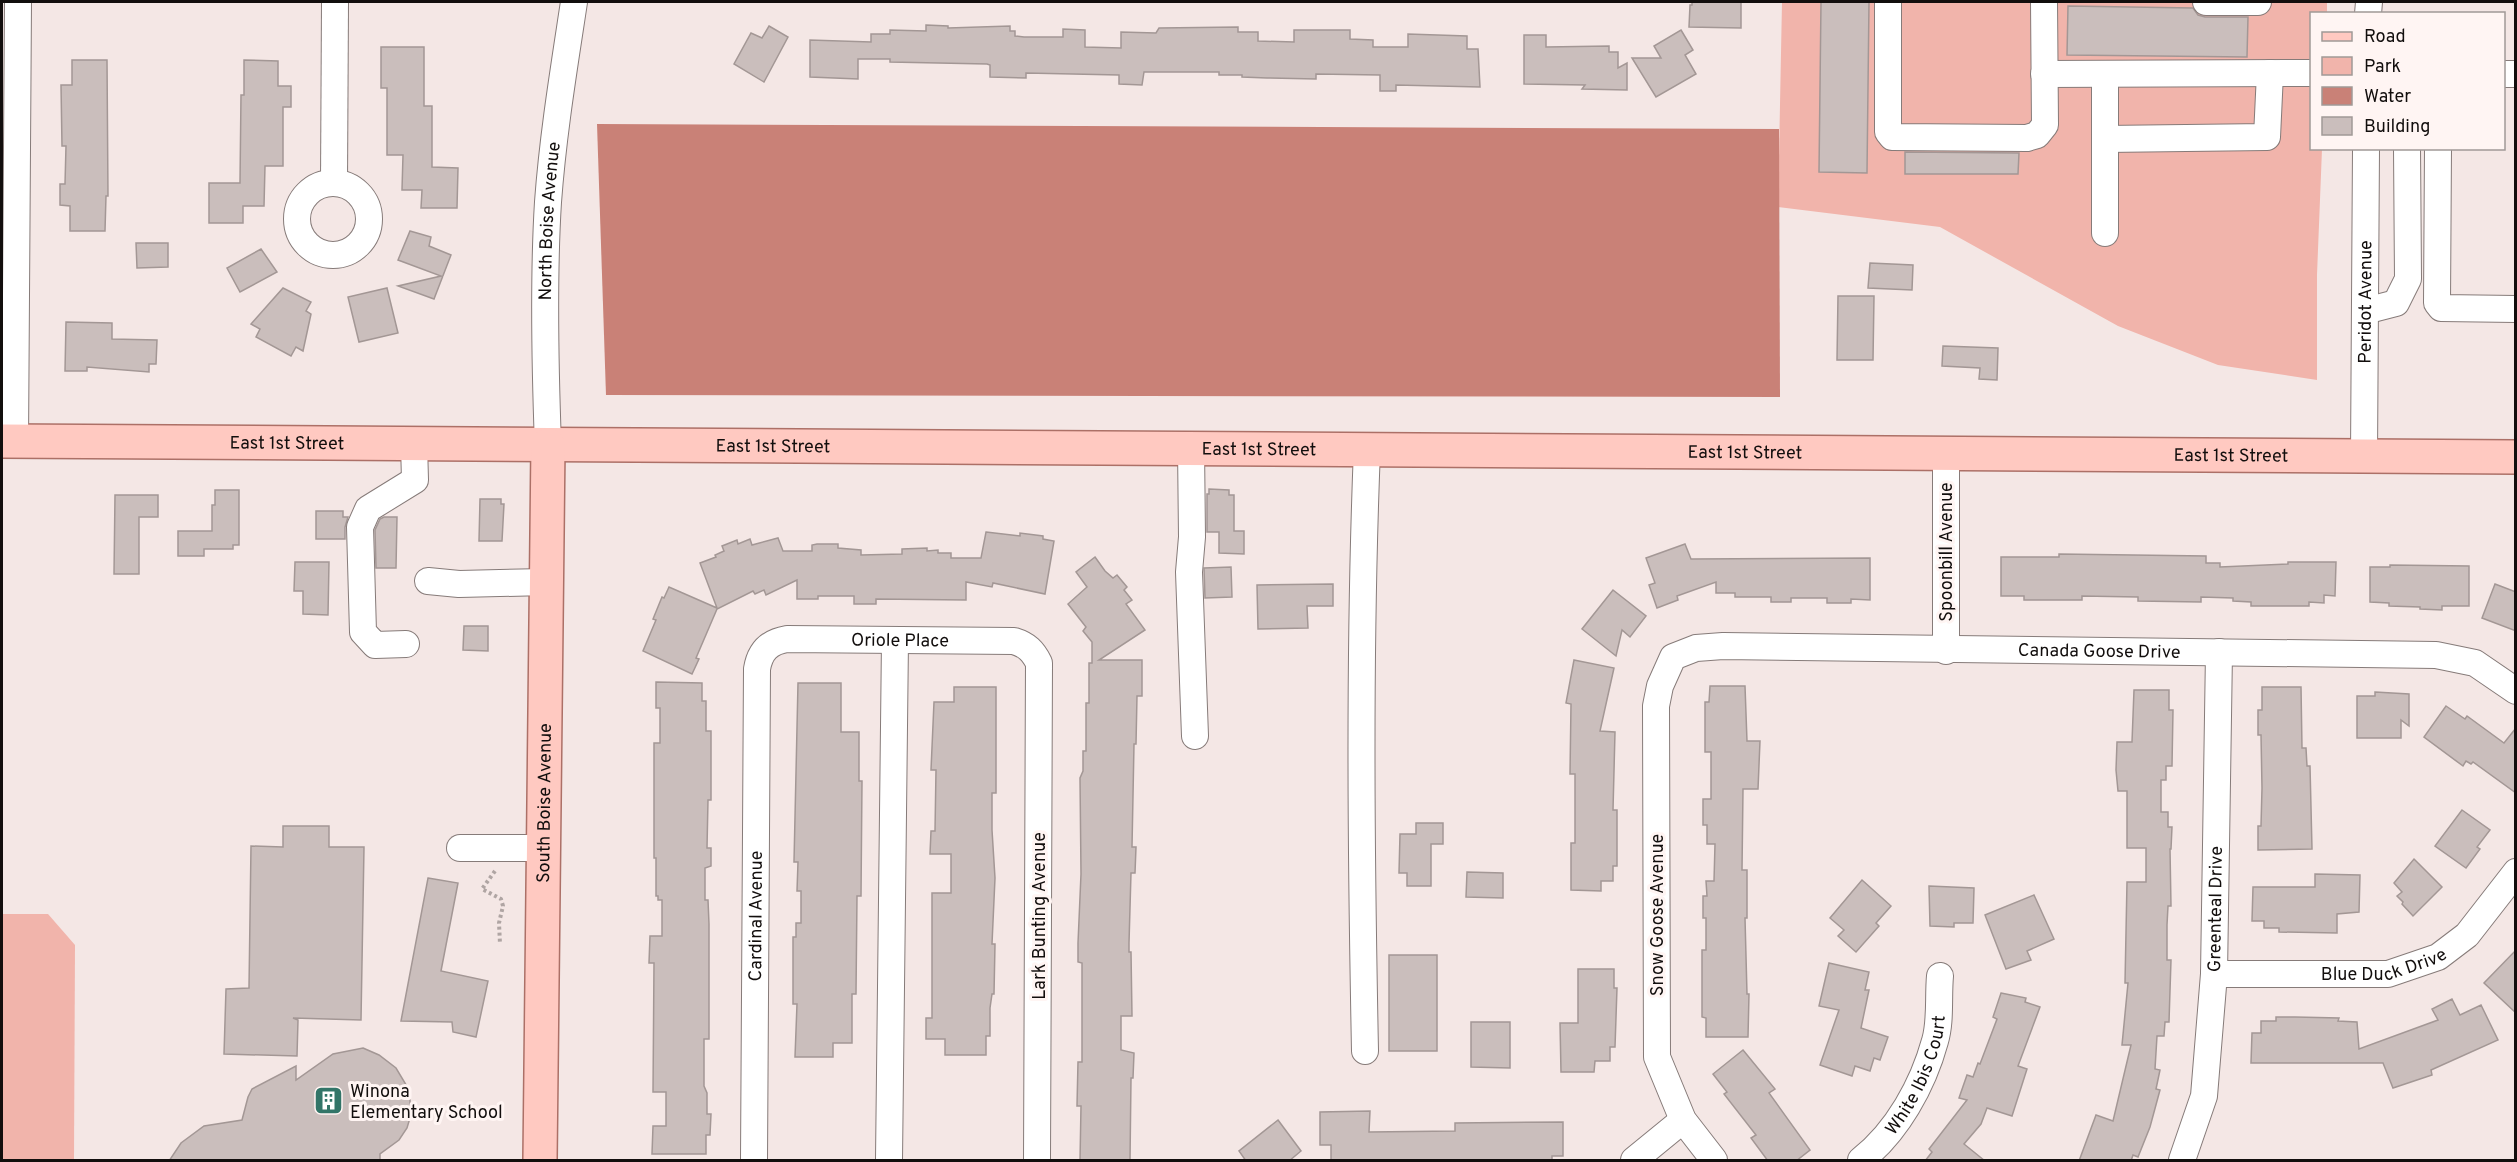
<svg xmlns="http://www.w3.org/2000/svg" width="2517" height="1162" viewBox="0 0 2517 1162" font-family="Overpass,sans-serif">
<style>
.green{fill:#f1b4ab}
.water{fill:#c98177}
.building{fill:#cabebc;stroke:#a39795;stroke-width:1.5}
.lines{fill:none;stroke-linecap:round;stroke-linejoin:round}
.minor-casing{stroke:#867b79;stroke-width:28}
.major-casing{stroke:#ac7067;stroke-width:36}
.path{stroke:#afa5a3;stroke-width:4;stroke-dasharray:3 3;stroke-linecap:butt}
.minor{stroke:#fff;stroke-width:26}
.major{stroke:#ffc9c1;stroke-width:33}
.labels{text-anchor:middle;stroke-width:6;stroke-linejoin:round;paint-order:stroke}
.street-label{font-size:18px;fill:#120e0d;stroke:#fff5f3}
.poi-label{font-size:18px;fill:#120e0d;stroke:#fff5f3;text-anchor:start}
</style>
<rect width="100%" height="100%" fill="#f4e7e5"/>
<g class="green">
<path d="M1782 2H2327V13L2312 14V148L2322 149 2317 275V380L2218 365 2118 326 1940 227 1778 207Z"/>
<path d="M2 914H48L75 945 74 1160H2Z"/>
</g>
<path class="water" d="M597 124 1779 129 1780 397 606 395Z"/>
<g class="building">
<path d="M1692 2H1741V28L1689 27 1690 5H1692Z"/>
<path d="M1821 2H1869L1867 173 1819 172Z"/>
<path d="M2068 6 2193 8 2198 15 2205 17H2248L2247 57 2067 55Z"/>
<path d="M926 25 948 26V28L1010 26V31H1015V36L1024 37H1063V29L1085 30V47L1121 48V32L1156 33 1159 28 1238 27V32H1258V41L1294 42V30H1350V39L1373 40V47H1408V34L1467 36V49H1478L1480 87 1396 85V91H1380V75L1316 74V79L1267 78 1242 77V75H1219V72H1144L1142 85 1119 84V75L1026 73V78L990 77V65L987 64 890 62V59H858V79L810 77V40L871 42V34H890V30L926 31Z"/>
<path d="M769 26 788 37 764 82 734 64 751 33 762 38Z"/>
<path d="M1681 30 1693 50 1685 55 1696 74 1656 97 1632 58H1661L1654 46Z"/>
<path d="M1524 35H1546V47L1609 46V52H1618V68L1627 63V90L1582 89 1585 85 1524 84Z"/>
<path d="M381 47H424V106H432V167L458 168 457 208H421L422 190H402L403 155H387V88H381Z"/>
<path d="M72 60H107L108 196H106L105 231H70V206L60 205V184H65L66 146H62L61 85H72Z"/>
<path d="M244 60 278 61V86H291V107H283V166H265L264 206H243V223H209V183H240L241 95H244Z"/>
<path d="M1905 152 2019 153 2018 174H1905Z"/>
<path d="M410 231 431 237 429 246 451 255 434 299 398 286 441 276 398 260Z"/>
<path d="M136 243H168V267L137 268Z"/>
<path d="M261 249 277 272 240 292 227 268Z"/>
<path d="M1870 263 1913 265 1912 290 1868 288Z"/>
<path d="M283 288 311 302 306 311 311 314 303 351 296 347 291 356 256 337 260 329 251 324Z"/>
<path d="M387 288 398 333 359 342 348 297Z"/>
<path d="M1838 296H1874L1873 360H1837Z"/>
<path d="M66 322 112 323V339L157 340 156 364H149V372L87 367V371H65Z"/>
<path d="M1943 346 1998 348 1997 380 1979 379 1980 368 1942 366Z"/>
<path d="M1209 489 1229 490V495H1234V531H1244V554L1219 553V532H1207V494H1209Z"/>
<path d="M215 490H239V545H233V549H204V556H178V531H212V505H215Z"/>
<path d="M115 495H158V517H139V574H114Z"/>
<path d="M480 499H501V504H504L502 541H479Z"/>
<path d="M316 511H343V517H348L345 527V539H316Z"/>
<path d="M384 517H397L396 568H376L375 530 380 519Z"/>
<path d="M986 532 1020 536V533L1043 536V539L1054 541 1045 594 993 583 992 587 966 582V600L876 599V604H854V596H818V599H797V580L766 595 764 590 755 594 753 591 717 609 696 658 699 659 692 674 643 651 656 620 653 619 662 597 664 598 669 587 717 608 700 563 716 557 715 555 724 551 722 546 737 540 738 544 750 539 752 545 778 538 783 551H812V545L817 544H838V548L861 550V555L902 554V549L927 548V551L938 550V553H951V558H981Z"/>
<path d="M1685 544 1691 559 1870 558V600L1851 599V603H1827V598H1791V602H1771V597H1735V593H1716V582L1677 596 1678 600 1657 608 1649 585 1655 583 1646 558Z"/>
<path d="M2059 554 2206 556V563H2220V567L2288 564V562H2336L2335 596 2324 595V603L2309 602V606H2251V602L2233 601V598L2201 597V602L2138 601V597L2082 596V600H2024V596H2001V557H2059Z"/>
<path d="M1095 557 1105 571 1113 578 1117 575 1127 587 1124 590 1132 600 1126 604 1145 630 1099 660H1142V696H1137L1136 744H1134L1132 847H1136L1135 873H1131L1129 943V952H1131L1132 1016H1121V1050L1134 1053 1133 1078H1131L1130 1161H1080L1081 1106H1077L1078 1062H1082V963L1078 962V943L1081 874 1080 778 1083 771V751H1086V703H1089V663H1092V642L1083 631 1086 627 1068 604 1087 587 1076 572Z"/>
<path d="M295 562H329L328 615 303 614V591H294Z"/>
<path d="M2390 565 2469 566V606H2442V610L2420 609V607L2389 606V603L2370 602V567H2390Z"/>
<path d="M1231 567 1232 597 1205 598 1204 568Z"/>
<path d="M1333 584V606H1307L1308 628 1258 629 1257 585Z"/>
<path d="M2495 584 2516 592V631L2482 618Z"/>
<path d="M1613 590 1646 616 1630 637 1622 630 1616 656 1582 629Z"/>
<path d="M464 626H488V651L463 650Z"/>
<path d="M1574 660 1614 668 1600 731 1615 732 1613 810H1617V866H1613V881H1601V891L1571 890V843H1575V774H1570L1571 704 1566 703Z"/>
<path d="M656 682 702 683V701H706V731H711V800H708L707 848H711V866L705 868V900H708L709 924V1039H704V1086L707 1093V1114H711L710 1135H706V1154H652L653 1126H666V1092H653L654 963H649L650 936H662V900H658V896H656V858H654V743H660V708H656Z"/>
<path d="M798 683H841V732H859V781H862L861 896H857L856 994H852V1043H833V1057H795L797 1004H793V937H796V923H801V891H797L798 862H794Z"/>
<path d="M1710 686H1745L1747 741H1760L1758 789H1743L1742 870H1747V918H1745L1747 994H1749L1748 1037H1706V1018L1702 1017V950H1706V918H1703V896H1707L1706 881H1714L1715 844H1707V825H1703V799H1711V752H1705V702H1709Z"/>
<path d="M954 687H996V793H992V830L995 878 992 944H995L994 994H992L990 1008V1036H986V1055H945V1039H926V1018H932V893H951V854H930L931 831H935L936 770H931L934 702H954Z"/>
<path d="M2262 687H2301L2302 748H2306L2307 766H2310L2312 849 2258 850V826H2261L2262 788 2261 735H2258V710H2262Z"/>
<path d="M2134 690H2169V710H2173L2172 766H2166V780H2161V812H2168V827H2172L2171 849H2170L2171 906H2168L2167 925V960H2171L2169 1022H2165L2164 1036H2157L2155 1069 2160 1070 2156 1089 2160 1090 2150 1127 2138 1157 2133 1155 2131 1161H2079L2096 1115 2113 1121 2131 1045H2122L2128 983H2125L2127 882H2146V848H2127V791H2118L2116 770 2117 742H2132Z"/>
<path d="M2375 692 2409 694V726L2401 720V738H2357V696H2375Z"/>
<path d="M2446 706 2465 719 2467 716 2504 743 2516 728V793L2473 762 2471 764 2466 761 2463 766 2424 737Z"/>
<path d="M2462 810 2490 830 2477 847 2480 849 2466 868 2435 846Z"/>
<path d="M1416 823H1443V844H1431V886H1407V873H1399L1400 834H1416Z"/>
<path d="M283 826H329V847H364L361 1020 293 1018 298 1020 297 1056 224 1054 226 989 249 988 251 846 283 847Z"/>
<path d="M2414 859 2442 887 2413 916 2402 904 2403 902 2397 896 2402 892 2394 883Z"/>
<path d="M1467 872 1503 873V898L1466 897Z"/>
<path d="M2315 874 2360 875 2359 912 2337 914V933L2279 932V928H2264V921H2252L2253 887H2315Z"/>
<path d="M428 878 458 883 441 971 488 981 476 1037 453 1032 452 1022 401 1021Z"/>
<path d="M1862 880 1891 906 1876 923 1879 926 1856 952 1838 936 1844 930 1830 918Z"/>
<path d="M1929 886 1974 888 1973 923H1954V927L1930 926Z"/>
<path d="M2034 895 2054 939 2027 951 2031 960 2006 969 1985 915Z"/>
<path d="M2516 950V1013L2484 983Z"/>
<rect x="1389" y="955" width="48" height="96"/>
<path d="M1829 963 1869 972 1865 990H1869L1861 1028 1888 1037 1880 1060 1874 1058 1870 1071 1855 1066 1852 1076 1820 1065 1839 1010 1819 1006Z"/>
<path d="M1578 969H1614V988H1617L1615 1047H1610V1061H1595L1594 1072H1561L1560 1023H1578Z"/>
<path d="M2001 993 2026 998 2025 1002 2040 1007 2018 1066 2027 1069 2012 1116 1987 1108 1981 1124 1964 1144 1985 1161H1925L1932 1152 1929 1149 1967 1100 1959 1098 1967 1075 1973 1077 1978 1063 1980 1064 1997 1019 1993 1017Z"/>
<path d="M2452 999 2460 1015 2481 1005 2498 1040 2431 1070 2432 1075 2393 1088 2383 1063H2251L2252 1033H2261V1021H2276V1017H2295L2339 1018 2338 1021 2357 1022 2359 1049 2438 1020 2432 1009Z"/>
<path d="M1471 1022H1510V1068L1471 1067Z"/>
<path d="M363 1048 379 1055 396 1068 408 1088 410 1097V1118L407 1128 399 1140 380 1154V1161H169L181 1143 204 1126 242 1120 248 1097 252 1089 296 1066V1080L333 1054Z"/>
<path d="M1743 1050 1775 1089 1769 1093 1810 1150 1796 1161H1768L1751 1138 1756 1135 1724 1094 1727 1092 1713 1074Z"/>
<path d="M1370 1111 1369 1132 1455 1131V1123L1563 1122V1156H1552V1161H1331V1145H1320V1112Z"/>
<path d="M1278 1120 1301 1151 1289 1161H1246L1239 1151Z"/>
</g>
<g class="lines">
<defs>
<g id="minor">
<path d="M1888 2V132L1892 137 2027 138 2037 135 2045 125 2044 2"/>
<path d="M2206 2H2258"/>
<path d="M2368 14 2369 2"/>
<path d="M2044 74 2312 73"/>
<path d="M2105 74V139L2267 137 2270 73"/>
<path d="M2504 74H2516"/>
<path d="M2105 139V233"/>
<path d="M2438 148 2437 303 2441 308 2516 309"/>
<circle cx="333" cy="219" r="36"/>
<path d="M334 183 335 2"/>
<path d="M2365 311 2396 303 2408 279 2407 148"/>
<path d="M15 441 18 2"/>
<path id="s1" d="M548 445C545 364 543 282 548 202 553 134 564 68 574 2"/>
<path d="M1191 447 1192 537 1189 572 1195 736"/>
<path d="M1946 454V651"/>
<path id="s2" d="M2364 456 2366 148"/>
<path d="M428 581 459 584 546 582"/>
<path d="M406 644 375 645 363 632 360 527 368 509 415 480 414 444"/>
<path d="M460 848H542"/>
<path id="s3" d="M2214 974H2388L2438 957 2467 935 2516 872"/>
<path d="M1365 1051C1361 850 1359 650 1367 449"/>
<path id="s4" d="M754 1160 757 669C760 651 769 642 787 639L1014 641C1027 645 1033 651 1039 663L1037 1160"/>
<path d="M889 1160 895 640"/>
<path d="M1634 1160 1683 1120"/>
<path id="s5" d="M1714 1160 1683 1120 1657 1057 1656 706 1660 686 1673 657 1696 648 1723 646 2436 655 2475 663 2516 691"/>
<path id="s6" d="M1861 1160C1897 1132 1923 1085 1935 1041 1941 1021 1938 997 1940 976"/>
<path id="s7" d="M2182 1160 2204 1096 2214 974 2219 652"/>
</g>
<g id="major">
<path id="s8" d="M2 441 2516 457"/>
<path id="s9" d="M540 1160 548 445"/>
</g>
</defs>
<use href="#minor" class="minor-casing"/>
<use href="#major" class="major-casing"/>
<path class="path" d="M495 871 482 889 501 899 503 906 499 923 500 944"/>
<use href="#minor" class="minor"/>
<use href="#major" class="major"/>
</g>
<defs>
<symbol id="building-square" viewBox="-11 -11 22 22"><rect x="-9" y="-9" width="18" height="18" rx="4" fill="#327568" stroke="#fff5f3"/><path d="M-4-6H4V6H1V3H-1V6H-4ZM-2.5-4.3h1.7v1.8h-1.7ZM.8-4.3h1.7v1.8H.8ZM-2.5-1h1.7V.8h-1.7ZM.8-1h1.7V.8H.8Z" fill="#fff"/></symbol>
</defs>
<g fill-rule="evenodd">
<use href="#building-square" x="312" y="1084" width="33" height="33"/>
</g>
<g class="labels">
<g class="street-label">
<text dy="6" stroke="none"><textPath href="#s1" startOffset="224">North Boise Avenue</textPath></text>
<text dy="6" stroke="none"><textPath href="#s2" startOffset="154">Peridot Avenue</textPath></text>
<text dy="6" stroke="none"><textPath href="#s8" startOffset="285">East 1st Street</textPath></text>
<text dy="6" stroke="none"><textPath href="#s8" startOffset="771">East 1st Street</textPath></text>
<text dy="6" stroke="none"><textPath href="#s8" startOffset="1257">East 1st Street</textPath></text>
<text dy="6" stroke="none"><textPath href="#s8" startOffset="1743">East 1st Street</textPath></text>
<text dy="6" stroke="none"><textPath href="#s8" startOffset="2229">East 1st Street</textPath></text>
<text transform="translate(1946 552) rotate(-90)" y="6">Spoonbill Avenue</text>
<text dy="6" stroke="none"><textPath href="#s4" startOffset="650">Oriole Place</textPath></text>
<text dy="6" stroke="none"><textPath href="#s5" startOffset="950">Canada Goose Drive</textPath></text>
<text dy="6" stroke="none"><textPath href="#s9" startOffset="357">South Boise Avenue</textPath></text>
<text dy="6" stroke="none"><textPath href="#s7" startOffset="255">Greenteal Drive</textPath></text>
<text dy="6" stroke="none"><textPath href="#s4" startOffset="244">Cardinal Avenue</textPath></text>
<text transform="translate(1657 915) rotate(-90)" y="6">Snow Goose Avenue</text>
<text transform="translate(1039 916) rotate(-90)" y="6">Lark Bunting Avenue</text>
<text dy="6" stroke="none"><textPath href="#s3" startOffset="171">Blue Duck Drive</textPath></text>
<text dy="6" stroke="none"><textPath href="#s6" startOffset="104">White Ibis Court</textPath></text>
</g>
<g class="poi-label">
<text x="350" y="1097">Winona<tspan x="350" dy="21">Elementary School</tspan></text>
</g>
</g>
<rect width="2517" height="1162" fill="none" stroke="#120e0d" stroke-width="6"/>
<rect x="2310" y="12" width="195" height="138" fill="#fff5f3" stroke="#a09997" stroke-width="1.5"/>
<rect x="2322" y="32" width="30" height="9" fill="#ffc9c1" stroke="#a09997" stroke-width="1.5"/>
<text x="2364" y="42" font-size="18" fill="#120e0d">Road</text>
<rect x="2322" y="57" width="30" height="18" fill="#f1b4ab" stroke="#a09997" stroke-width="1.5"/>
<text x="2364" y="72" font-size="18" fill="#120e0d">Park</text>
<rect x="2322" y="87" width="30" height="18" fill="#c98177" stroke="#a09997" stroke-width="1.5"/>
<text x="2364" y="102" font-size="18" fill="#120e0d">Water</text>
<rect x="2322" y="117" width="30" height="18" fill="#cabebc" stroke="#a09997" stroke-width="1.5"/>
<text x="2364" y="132" font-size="18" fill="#120e0d">Building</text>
</svg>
